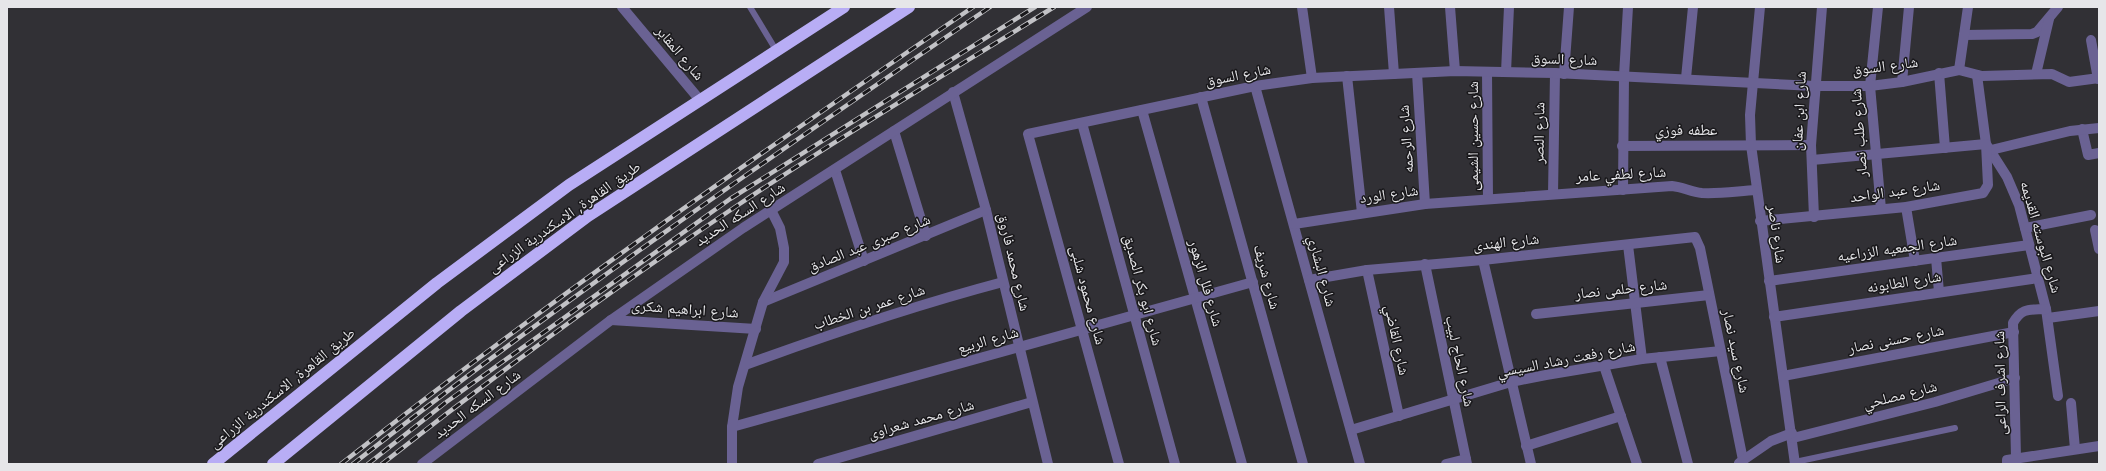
<svg xmlns="http://www.w3.org/2000/svg" width="2106" height="471" viewBox="0 0 2106 471" font-family="Jost,'Noto Naskh Arabic',sans-serif">
<style>
.lines{fill:none;stroke-linecap:round;stroke-linejoin:round}
.lane{stroke:#6a6293;stroke-width:6}
.street{stroke:#6a6293;stroke-width:10}
.highway{stroke:#b8adf5;stroke-width:12}
.rail-casing{stroke:#c2c2c6;stroke-width:4.5}
.rail{stroke:#19181b;stroke-width:3;stroke-dasharray:9;stroke-linecap:butt}
.labels{text-anchor:middle;stroke-width:3;stroke-linejoin:round;paint-order:stroke}
.street-label{font-size:15px;fill:#e6e6e9;stroke:#19181b}
</style>
<rect width="100%" height="100%" fill="#313035"/>
<g class="lines">
<g class="lane">
<path d="M750 7 776 50"/>
<path d="M1795 462 1955 428"/>
</g>
<g class="street">
<path d="M622 7 699 99"/>
<path d="M1302 7 1312 78"/>
<path d="M1389 7 1394 74"/>
<path d="M1450 7 1455 71"/>
<path d="M1760 7 1750 115 1751 145 1795 464"/>
<path d="M1878 7 1870 86 1881 209"/>
<path d="M1964 35 2032 34 2037 32 2058 7"/>
<path d="M2091 40 2098 79"/>
<path d="M1959 70 1968 7"/>
<path d="M1487 72 1488 199"/>
<path d="M1506 72 1509 7"/>
<path d="M1417 73 1425 204"/>
<path d="M1939 73 1945 148"/>
<path d="M1564 74 1569 7"/>
<path d="M2036 74 2049 19"/>
<path d="M1977 75 1986 144 2007 177 2019 205 2046 309 2058 396"/>
<path d="M1347 76 1362 213"/>
<path d="M1686 78 1693 7"/>
<path d="M1902 82 1909 7"/>
<path d="M1255 86 1360 464"/>
<path d="M953 92 986 210 1048 464"/>
<path d="M1201 97 1303 464"/>
<path d="M1142 110 1242 464"/>
<path d="M1082 123 1175 464"/>
<path d="M2082 129 2088 155 2099 153"/>
<path d="M894 131 926 236"/>
<path d="M1622 146 1811 145"/>
<path d="M1991 150 2070 131 2099 128"/>
<path d="M835 170 864 261"/>
<path d="M1623 190 1624 76 1628 7"/>
<path d="M1553 194 1555 73"/>
<path d="M1906 207 1915 261"/>
<path d="M1814 217 1811 145 1822 7"/>
<path d="M1760 221 1906 207 1983 193 1988 185 1986 144 1812 160"/>
<path d="M1294 224 1425 204 1672 186C1683 187 1691 192 1702 193 1720 194 1738 191 1756 190"/>
<path d="M2025 228 2091 215"/>
<path d="M2095 230 2099 249"/>
<path d="M1628 245 1642 359"/>
<path d="M1936 258 1939 292"/>
<path d="M1483 260 1531 464"/>
<path d="M1425 264 1467 464"/>
<path d="M1367 270 1399 416"/>
<path d="M1309 280 1367 270 1483 260 1695 237 1700 248 1743 460"/>
<path d="M1769 281 2029 245"/>
<path d="M763 302 986 210"/>
<path d="M1536 314 1709 295"/>
<path d="M1774 317 2038 278"/>
<path d="M2048 318 2099 311"/>
<path d="M611 320 756 329"/>
<path d="M1660 357 1688 464"/>
<path d="M745 365C830 334 916 305 1003 282"/>
<path d="M1604 366 1637 464"/>
<path d="M1783 376 2014 332"/>
<path d="M2071 403 2075 449"/>
<path d="M732 427 1253 282"/>
<path d="M1351 430 1511 382 1546 375 1642 359 1721 351"/>
<path d="M1793 438 1935 402 2015 378"/>
<path d="M1526 446 1621 416"/>
<path d="M2016 458 2013 323C2022 307 2030 310 2046 309"/>
<path d="M1739 463 1771 441 1792 433"/>
<path d="M422 464 611 320 743 228 1087 7"/>
<path d="M732 464V427L738 387 763 302 784 262V248L780 228 771 210"/>
<path d="M818 464 1032 402"/>
<path d="M1119 464 1028 134 1255 86 1312 78 1394 74 1455 71 1555 73 1815 86H1870L1902 82 1959 70 1982 76 2052 74 2069 82 2099 78"/>
<path d="M1446 464 1466 459"/>
<path d="M2007 464V460L2099 446"/>
</g>
<g class="highway">
<path d="M213 464 437 283 569 185 844 7"/>
<path d="M273 464 461 311 588 216 909 7"/>
</g>
<defs>
<g id="rail">
<path d="M341 464C545 303 759 154 973 7"/>
<path d="M353 464C559 302 775 154 990 7"/>
<path d="M368 464 445 403 730 199 1035 7"/>
<path d="M382 464C496 374 614 288 735 207 839 137 948 73 1054 7"/>
</g>
</defs>
<use href="#rail" class="rail-casing"/>
<use href="#rail" class="rail"/>
</g>
<g class="labels">
<g class="street-label">
<text transform="translate(680 53) rotate(50)" y="5">شارع المقابر</text>
<text transform="translate(1564 59) rotate(2)" y="5">شارع السوق</text>
<text transform="translate(1885 66) rotate(-7)" y="5">شارع السوق</text>
<text transform="translate(1238 75) rotate(-11)" y="5">شارع السوق</text>
<text transform="translate(1799 111) rotate(-87)" y="5">شارع ابن عفان</text>
<text x="1686" y="135">عطفه فوزي</text>
<text transform="translate(1539 133) rotate(-89)" y="5">شارع النصر</text>
<text transform="translate(1859 133) rotate(-94)" y="5">شارع طلب نصار</text>
<text transform="translate(1473 136) rotate(-90)" y="5">شارع حسين الشيمى</text>
<text transform="translate(1406 139) rotate(-94)" y="5">شارع الرحمه</text>
<text transform="translate(1621 174) rotate(-3)" y="5">شارع لطفي عامر</text>
<text transform="translate(1895 191) rotate(-8)" y="5">شارع عبد الواحد</text>
<text transform="translate(1389 194) rotate(-8)" y="5">شارع الورد</text>
<text transform="translate(740 214) rotate(-33)" y="5">شارع السكه الحديد</text>
<text transform="translate(564 217) rotate(-35)" y="5">طريق القاهرة, الاسكندرية الزراعى</text>
<text transform="translate(1777 234) rotate(82)" y="5">شارع ناصر</text>
<text transform="translate(2041 237) rotate(74)" y="5">شارع البوسته القديمه</text>
<text transform="translate(1506 242) rotate(-6)" y="5">شارع الهندى</text>
<text transform="translate(869 243) rotate(-22)" y="5">شارع صبرى عبد الصادق</text>
<text transform="translate(1897 248) rotate(-8)" y="5">شارع الجمعيه الزراعيه</text>
<text transform="translate(1014 262) rotate(77)" y="5">شارع محمد فاروق</text>
<text transform="translate(1322 271) rotate(75)" y="5">شارع البشاري</text>
<text transform="translate(1267 277) rotate(75)" y="5">شارع شريف</text>
<text transform="translate(1904 282) rotate(-9)" y="5">شارع الطابونه</text>
<text transform="translate(1206 283) rotate(74)" y="5">شارع فلل الزهور</text>
<text transform="translate(1621 289) rotate(-6)" y="5">شارع حلمى نصار</text>
<text transform="translate(1143 290) rotate(75)" y="5">شارع ابو بكر الصديق</text>
<text transform="translate(1088 295) rotate(75)" y="5">شارع محمود شلبى</text>
<text transform="translate(869 307) rotate(-18)" y="5">شارع عمر بن الخطاب</text>
<text transform="translate(685 309) rotate(4)" y="5">شارع ابراهيم شكرى</text>
<text transform="translate(1896 339) rotate(-11)" y="5">شارع حسنى نصار</text>
<text transform="translate(988 340) rotate(-16)" y="5">شارع الربيع</text>
<text transform="translate(1397 340) rotate(78)" y="5">شارع القاضي</text>
<text transform="translate(1736 351) rotate(78)" y="5">شارع سيد نصار</text>
<text transform="translate(1566 359) rotate(-11)" y="5">شارع رفعت رشاد السيسي</text>
<text transform="translate(1460 361) rotate(78)" y="5">شارع الحاج لبيب</text>
<text transform="translate(2000 383) rotate(-91)" y="5">شارع اشرف الراعى</text>
<text transform="translate(282 388) rotate(-39)" y="5">طريق القاهرة, الاسكندرية الزراعى</text>
<text transform="translate(1900 395) rotate(-14)" y="5">شارع مصلحي</text>
<text transform="translate(477 404) rotate(-37)" y="5">شارع السكه الحديد</text>
<text transform="translate(921 419) rotate(-16)" y="5">شارع محمد شعراوى</text>
</g>
</g>
<rect width="2106" height="471" fill="none" stroke="#e6e6e9" stroke-width="16"/>
</svg>
